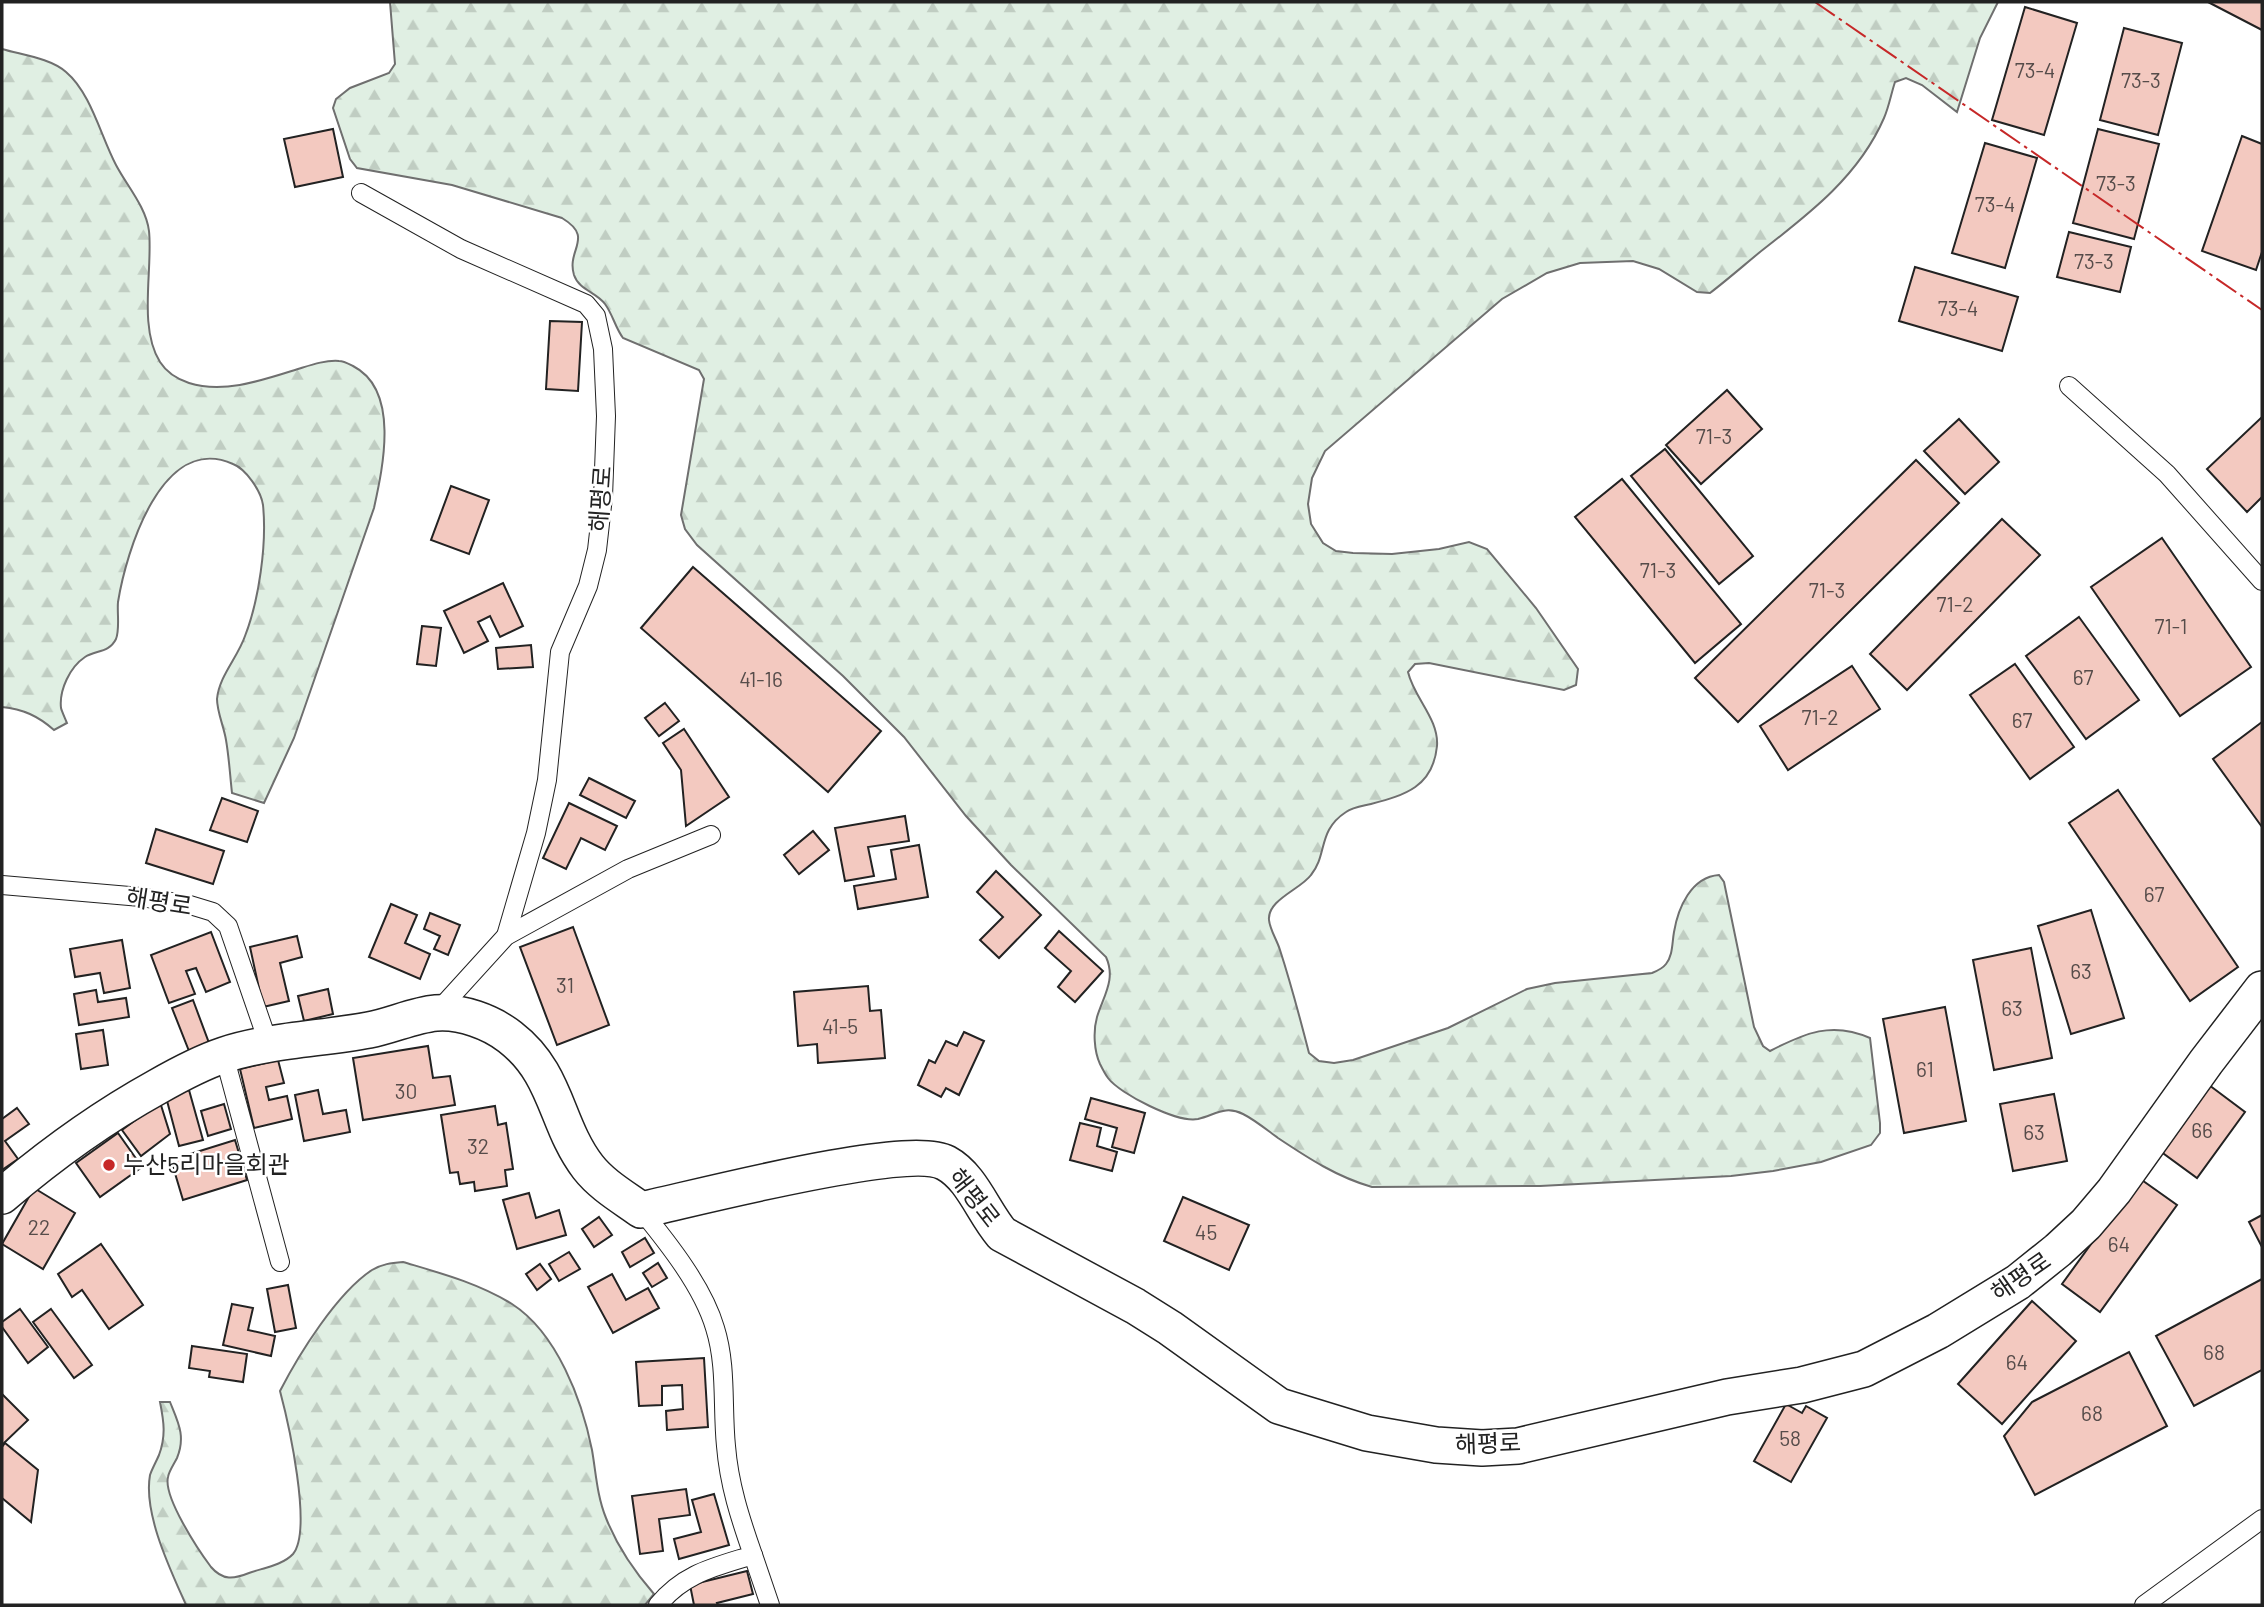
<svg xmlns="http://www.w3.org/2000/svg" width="2264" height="1607" viewBox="0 0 2264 1607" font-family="Barlow,'Noto Sans KR',sans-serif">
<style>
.forest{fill:url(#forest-firs);stroke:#6f6f6f;stroke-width:2}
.building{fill:#f3c9c0;stroke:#222;stroke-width:2}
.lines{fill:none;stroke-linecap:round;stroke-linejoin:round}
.lane-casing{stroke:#222;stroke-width:20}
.street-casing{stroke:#222;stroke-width:38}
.lane{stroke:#fff;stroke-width:18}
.street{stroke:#fff;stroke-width:35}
.power{stroke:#c62828;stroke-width:2;stroke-dasharray:24 5 3.5 5;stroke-linecap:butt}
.poi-dot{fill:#c62828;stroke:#fff;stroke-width:2.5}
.labels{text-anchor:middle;stroke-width:5;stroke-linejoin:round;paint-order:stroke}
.number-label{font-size:21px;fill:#564c4a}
.street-label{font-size:24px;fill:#222;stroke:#fff}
.poi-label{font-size:24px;fill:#222;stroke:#fff;text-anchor:start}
</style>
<defs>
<pattern id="forest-firs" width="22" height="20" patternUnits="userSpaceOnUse" patternTransform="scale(1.75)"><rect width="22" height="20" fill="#e0efe3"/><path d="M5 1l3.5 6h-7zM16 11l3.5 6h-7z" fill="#c0cdc2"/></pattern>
</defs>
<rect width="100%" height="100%" fill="#fff"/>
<g class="forest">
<path d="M390 2H1998L1980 38 1957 112 1922 85 1906 78 1895 82C1891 94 1889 107 1884 118 1859 176 1809 214 1760 252 1743 266 1727 280 1710 293L1697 292 1659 269 1633 261 1580 263 1547 273 1502 299 1325 451 1312 478 1308 504 1311 524 1323 543 1336 551 1353 553 1392 554 1439 549 1469 542 1487 549 1536 608 1578 669 1576 685 1564 690 1429 663 1415 664 1408 672C1414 698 1439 719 1437 746 1433 787 1405 795 1371 804 1363 806 1353 807 1346 812 1317 831 1328 854 1311 875 1301 889 1267 900 1269 920 1270 930 1277 940 1280 950 1291 984 1300 1018 1309 1053L1319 1061 1334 1063 1353 1060 1448 1028 1527 989 1555 983 1652 973C1657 971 1663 968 1666 964 1673 955 1672 943 1674 932 1678 908 1691 877 1719 875L1724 882 1754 1027 1763 1046 1770 1051C1805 1033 1832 1021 1870 1038L1880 1123V1133L1871 1145 1821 1162 1773 1171 1731 1176 1540 1186 1372 1187C1337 1177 1308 1158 1278 1138 1267 1130 1255 1120 1243 1114 1225 1105 1215 1115 1198 1119 1177 1123 1120 1094 1108 1078 1105 1074 1102 1068 1100 1064 1094 1051 1093 1031 1097 1017 1104 995 1116 979 1106 957L1011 865 966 816 904 737 843 676 697 545 685 529 681 515 704 379 699 370 623 338C615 327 613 315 605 304 596 292 579 290 574 275 566 249 595 238 562 218L452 185 357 168 350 159 333 108 336 99 350 88 389 73 395 64Z"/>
<path d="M2 49C22 55 50 58 66 72 91 93 101 137 116 165 127 186 146 207 149 231 153 269 138 327 160 362 167 373 177 379 189 383 224 394 263 380 298 369 311 365 325 360 339 361 344 361 349 364 353 366 400 390 383 467 374 508L294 738 264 803 232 793C230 775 229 757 226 740 224 727 217 712 217 699 219 676 238 657 245 636 259 600 267 544 263 505 261 491 246 469 233 464 162 432 126 552 118 602 117 613 120 629 116 639 109 653 96 650 85 657 70 667 59 690 61 708 62 712 65 718 67 723L54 730C38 716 23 709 2 707Z"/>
<path d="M403 1262C440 1273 478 1283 512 1304 557 1333 582 1400 592 1450 596 1473 597 1496 606 1518 617 1546 634 1571 654 1594L645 1605H186C171 1571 143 1514 150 1475 152 1469 156 1462 159 1455 166 1436 164 1422 160 1402H170C178 1422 186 1436 177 1458 174 1464 169 1471 168 1477 163 1497 199 1551 211 1567 223 1581 234 1579 249 1573 263 1568 283 1565 293 1554 313 1530 288 1421 280 1391 299 1354 337 1293 372 1270 382 1264 391 1263 403 1262Z"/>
</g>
<g class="building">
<path d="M2208 2H2262V30Z"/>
<path d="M2025 7 2077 23 2044 135 1992 120Z"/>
<path d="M2124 28 2182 43 2158 135 2100 120Z"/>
<path d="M333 129 343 177 295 187 284 139Z"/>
<path d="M2098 129 2159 144 2134 239 2073 223Z"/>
<path d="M2242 136 2262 144V252L2256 270 2202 251Z"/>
<path d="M1985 143 2037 158 2005 268 1952 253Z"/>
<path d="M2069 232 2131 247 2120 292 2057 277Z"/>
<path d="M1915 267 2018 297 2002 351 1899 321Z"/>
<path d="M550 321 582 322 578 391 546 389Z"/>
<path d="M1727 390 1762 429 1701 484 1666 445Z"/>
<path d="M2262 417V497L2247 512 2207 469Z"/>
<path d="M1959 419 1999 462 1965 494 1924 451Z"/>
<path d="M1665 449 1753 556 1719 584 1631 476Z"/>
<path d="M1916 460 1959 503 1738 722 1695 678Z"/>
<path d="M1622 479 1741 624 1695 663 1575 517Z"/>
<path d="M451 486 489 500 469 554 431 540Z"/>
<path d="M2002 519 2040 555 1907 690 1870 654Z"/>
<path d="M2162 538 2251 667 2180 716 2091 587Z"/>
<path d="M693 567 881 731 828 792 641 628Z"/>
<path d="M503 583 523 626 500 637 490 616 478 622 488 641 464 653 444 611Z"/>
<path d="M2079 617 2139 700 2086 739 2026 656Z"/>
<path d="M422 626 441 628 436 666 417 664Z"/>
<path d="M531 645 533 667 498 669 496 648Z"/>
<path d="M2015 664 2074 747 2030 779 1970 695Z"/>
<path d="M1852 666 1880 709 1788 770 1760 726Z"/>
<path d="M665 703 679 721 659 736 645 718Z"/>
<path d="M2262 722V827L2213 759Z"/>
<path d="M684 729 729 797 686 826 681 770 663 743Z"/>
<path d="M589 778 635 801 626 818 580 795Z"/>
<path d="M2118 790 2238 967 2190 1001 2069 823Z"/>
<path d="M222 798 258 811 247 842 210 830Z"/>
<path d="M569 803 617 826 605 850 581 838 566 869 543 858Z"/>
<path d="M905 816 909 841 868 847 874 876 845 881 835 828Z"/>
<path d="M156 829 224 851 213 884 146 863Z"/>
<path d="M813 831 829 850 799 874 784 855Z"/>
<path d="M919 845 928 897 858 909 854 886 896 879 891 850Z"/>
<path d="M996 871 1041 915 999 958 980 940 1003 917 977 892Z"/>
<path d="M391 904 417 915 405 943 430 954 420 979 369 957Z"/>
<path d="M2091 910 2124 1018 2071 1034 2038 926Z"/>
<path d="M430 913 460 925 448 955 434 949 440 936 424 929Z"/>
<path d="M573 927 609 1025 557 1045 520 947Z"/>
<path d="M1059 931 1103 971 1075 1002 1058 987 1071 971 1045 948Z"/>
<path d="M211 932 230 982 206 992 196 968 186 971 195 994 169 1003 151 955Z"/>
<path d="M297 936 302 957 280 963 289 1001 263 1007 250 947Z"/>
<path d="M122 940 130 988 104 993 100 973 75 977 70 949Z"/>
<path d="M2031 948 2052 1058 1994 1070 1973 960Z"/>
<path d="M868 986 870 1011 881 1010 885 1058 818 1063 817 1044 798 1046 794 992Z"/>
<path d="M328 989 333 1014 304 1021 298 996Z"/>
<path d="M96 990 98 1002 126 998 129 1017 79 1025 74 994Z"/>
<path d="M193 1000 209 1043 189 1051 172 1008Z"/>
<path d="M1945 1007 1966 1121 1904 1133 1883 1019Z"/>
<path d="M103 1030 108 1065 81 1069 76 1034Z"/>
<path d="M964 1032 984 1041 959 1095 946 1088 941 1097 918 1085 929 1060 935 1063 946 1041 957 1046Z"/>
<path d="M428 1046 433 1078 450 1076 455 1105 363 1120 353 1058Z"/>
<path d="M278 1060 284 1083 266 1087 269 1100 287 1096 292 1119 254 1128 240 1069Z"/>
<path d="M2209 1085 2245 1112 2197 1178 2160 1151Z"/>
<path d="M189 1090 203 1140 179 1146 166 1097Z"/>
<path d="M318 1090 323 1114 346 1110 350 1132 304 1141 295 1095Z"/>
<path d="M2054 1094 2067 1161 2013 1171 2000 1104Z"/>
<path d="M1091 1098 1145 1113 1134 1153 1112 1147 1117 1128 1085 1119Z"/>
<path d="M160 1102 170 1134 141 1156 122 1130Z"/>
<path d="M224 1104 231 1129 208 1136 201 1111Z"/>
<path d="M495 1106 498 1125 506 1123 513 1169 505 1170 507 1186 475 1191 474 1182 460 1184 458 1172 450 1173 441 1115Z"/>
<path d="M17 1108 29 1124 5 1141 18 1159 2 1170V1119Z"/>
<path d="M1080 1123 1101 1128 1097 1146 1117 1152 1112 1171 1070 1160Z"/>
<path d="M118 1133 142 1167 100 1197 76 1163Z"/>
<path d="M235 1140 247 1180 183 1200 171 1160Z"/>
<path d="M2139 1178 2177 1205 2100 1312 2062 1284Z"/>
<path d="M34 1188 75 1213 43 1269 2 1244Z"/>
<path d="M529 1193 536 1218 559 1210 566 1235 517 1249 503 1200Z"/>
<path d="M1183 1197 1249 1225 1229 1270 1164 1241Z"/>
<path d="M2262 1215V1247L2249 1222Z"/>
<path d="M599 1217 612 1235 594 1247 582 1229Z"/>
<path d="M645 1238 654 1253 630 1267 622 1252Z"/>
<path d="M101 1244 143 1305 109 1329 82 1290 72 1297 58 1274Z"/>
<path d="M569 1252 580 1269 559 1281 549 1264Z"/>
<path d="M658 1263 667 1278 652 1287 643 1273Z"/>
<path d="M540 1264 551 1279 537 1290 526 1274Z"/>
<path d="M612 1274 626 1300 648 1288 659 1308 613 1333 588 1287Z"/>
<path d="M2262 1279V1370L2194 1406 2156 1336Z"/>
<path d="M288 1285 296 1328 275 1332 267 1289Z"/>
<path d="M2032 1301 2076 1341 2002 1424 1958 1384Z"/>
<path d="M232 1304 253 1308 248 1330 275 1336 271 1356 223 1345Z"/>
<path d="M20 1309 48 1347 28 1363 2 1327V1322Z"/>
<path d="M51 1309 92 1365 74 1378 33 1322Z"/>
<path d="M192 1346 247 1354 243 1382 209 1377 210 1371 189 1368Z"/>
<path d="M2129 1352 2167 1426 2035 1495 2004 1436 2032 1402Z"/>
<path d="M704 1358 708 1427 667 1430 666 1411 683 1409 682 1385 662 1386V1405L639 1406 636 1362Z"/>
<path d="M2 1394 28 1420 2 1445Z"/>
<path d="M1786 1404 1802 1413 1806 1406 1827 1418 1791 1482 1754 1461Z"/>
<path d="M5 1443 38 1470 31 1522 2 1498V1447Z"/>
<path d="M686 1489 690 1515 659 1519 663 1551 640 1554 632 1496Z"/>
<path d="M714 1494 729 1545 679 1559 674 1539 701 1532 692 1500Z"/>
<path d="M747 1571 753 1594 717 1603 718 1605H694L690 1585Z"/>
</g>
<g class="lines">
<defs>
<g id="lane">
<path d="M361 193 461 249 586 304 596 316 603 349 606 416 603 497 597 550 588 586 560 652 547 780 536 833 506 936"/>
<path d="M2069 386 2167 474 2262 581"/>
<path d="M2 885 141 897 190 905 213 912 228 926 269 1045"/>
<path d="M436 1013 506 936 628 869 711 835"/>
<path d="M224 1055 280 1262"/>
<path d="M641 1210C668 1243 703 1287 715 1328 727 1366 722 1407 726 1446 729 1484 740 1518 753 1555 715 1567 684 1573 658 1605"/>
<path d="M753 1555 770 1605"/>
<path d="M2144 1605 2262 1519"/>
</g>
<path id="street" d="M2 1196C50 1155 101 1118 157 1087 178 1075 200 1063 224 1055 270 1040 321 1039 369 1030 391 1026 414 1015 436 1013 461 1011 491 1022 510 1037 558 1074 555 1124 588 1167 602 1185 623 1197 641 1210 693 1199 908 1142 946 1163 972 1177 983 1212 1002 1234L1135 1306 1170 1328 1279 1406 1367 1433 1436 1445 1482 1448 1518 1446 1727 1397 1802 1385 1864 1369 1938 1331 2018 1282 2058 1250 2086 1224 2114 1191 2206 1062 2262 989"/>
</defs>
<use href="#lane" class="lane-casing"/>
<use href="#street" class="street-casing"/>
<use href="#lane" class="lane"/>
<use href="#street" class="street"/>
<path class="power" d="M1815 2 2262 310"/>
</g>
<circle class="poi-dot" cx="109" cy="1165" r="7"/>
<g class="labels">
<g class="number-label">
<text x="2035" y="78">73-4</text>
<text x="2141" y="88">73-3</text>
<text x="2116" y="191">73-3</text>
<text x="1995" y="212">73-4</text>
<text x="2094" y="269">73-3</text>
<text x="1958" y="316">73-4</text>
<text x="1714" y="444">71-3</text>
<text x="1658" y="578">71-3</text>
<text x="1827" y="598">71-3</text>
<text x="1955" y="612">71-2</text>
<text x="2171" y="634">71-1</text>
<text x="2083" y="685">67</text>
<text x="761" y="687">41-16</text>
<text x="1820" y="725">71-2</text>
<text x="2022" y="728">67</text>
<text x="2154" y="902">67</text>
<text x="2081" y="979">63</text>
<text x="565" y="993">31</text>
<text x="2012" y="1016">63</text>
<text x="840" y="1034">41-5</text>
<text x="1925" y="1077">61</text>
<text x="406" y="1099">30</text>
<text x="2202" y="1138">66</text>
<text x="2034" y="1140">63</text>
<text x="478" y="1154">32</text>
<text x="39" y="1235">22</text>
<text x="1206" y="1240">45</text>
<text x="2119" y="1252">64</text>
<text x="2214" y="1360">68</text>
<text x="2017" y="1370">64</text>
<text x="2092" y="1421">68</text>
<text x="1790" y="1446">58</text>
</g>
<g class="street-label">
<text transform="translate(601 499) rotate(-86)" y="8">해평로</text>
<text transform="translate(159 902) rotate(9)" y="8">해평로</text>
<text transform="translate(974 1198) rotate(52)" y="8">해평로</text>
<text transform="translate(2021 1277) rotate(-35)" y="8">해평로</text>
<text transform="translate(1488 1444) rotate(-2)" y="8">해평로</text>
</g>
<g class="poi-label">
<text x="123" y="1173">누산5리마을회관</text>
</g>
</g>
<rect width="2264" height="1607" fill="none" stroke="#222222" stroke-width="7"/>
</svg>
